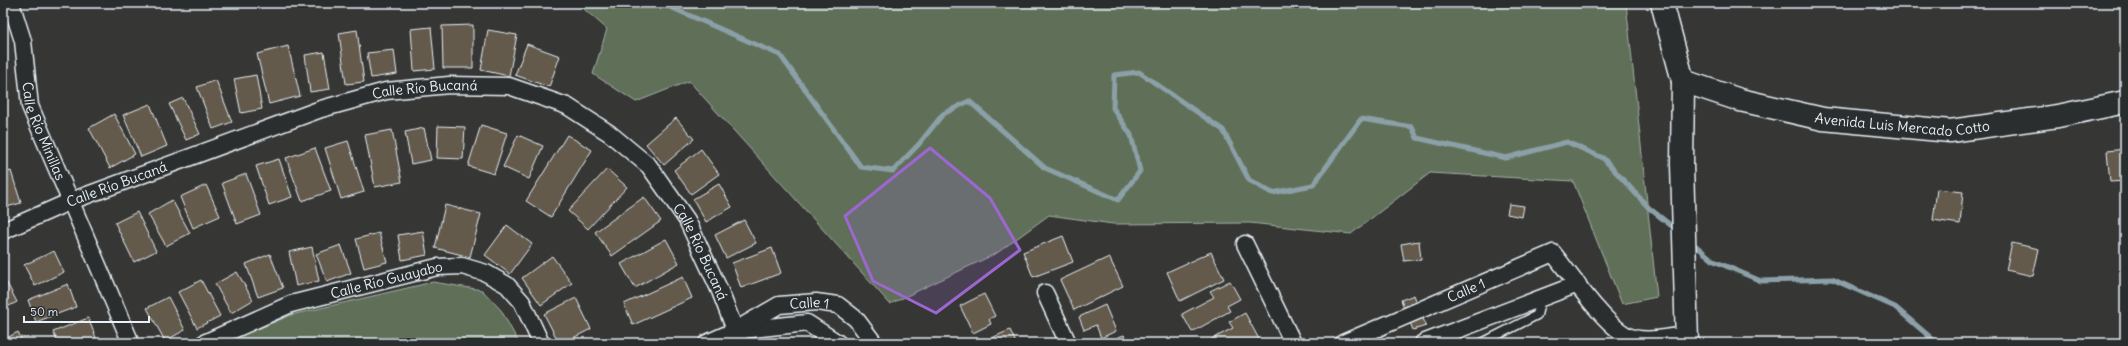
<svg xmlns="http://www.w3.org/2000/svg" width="2128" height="346" viewBox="0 0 2128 346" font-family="Delius,sans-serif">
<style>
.green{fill:#606f58;stroke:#a4b0a8}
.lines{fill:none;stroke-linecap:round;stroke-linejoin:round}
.stream{stroke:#8ca0a8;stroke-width:5}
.building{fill:#645a4c;stroke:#e8f1f8}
.lane-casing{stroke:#e8f1f8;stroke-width:11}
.street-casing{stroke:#e8f1f8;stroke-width:19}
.secondary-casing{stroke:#e8f1f8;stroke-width:25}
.lane{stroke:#2a2d2e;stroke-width:8}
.street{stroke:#2a2d2e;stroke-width:16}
.secondary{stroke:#2a2d2e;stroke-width:22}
.marked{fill:#9c67d0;fill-opacity:0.2;stroke:#9c67d0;stroke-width:3;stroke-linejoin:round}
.labels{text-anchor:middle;stroke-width:3;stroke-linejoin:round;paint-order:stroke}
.street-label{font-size:14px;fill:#e8f1f8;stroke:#2a2d2e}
</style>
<rect width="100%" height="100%" fill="#363634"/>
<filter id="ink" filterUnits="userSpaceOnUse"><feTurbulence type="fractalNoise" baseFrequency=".025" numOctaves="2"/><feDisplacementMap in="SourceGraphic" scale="8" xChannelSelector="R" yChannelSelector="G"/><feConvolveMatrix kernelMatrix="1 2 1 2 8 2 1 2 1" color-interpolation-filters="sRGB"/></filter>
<g filter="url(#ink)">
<g class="green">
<path d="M577 3H1626L1657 297 1622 304 1573 181 1430 173 1351 234 1250 223 1113 224 1049 215 997 253 890 304 689 81 636 102 593 74 607 29Z"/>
<path d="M433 282 482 290 501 310 519 343H223L291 315Z"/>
</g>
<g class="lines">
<g class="stream">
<path d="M661 3 780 55 861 167 893 171 919 144 943 114 969 101 1045 168 1118 200 1140 171 1131 135 1113 108 1114 75 1139 72 1223 130 1249 180 1272 193 1313 185 1361 119 1412 127 1417 138 1506 158 1567 142 1603 158 1649 208 1678 231"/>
<path d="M1690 241 1714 261 1761 281 1832 279 1895 307 1937 343"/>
</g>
</g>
<g class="building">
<path d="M473 25V68H443L442 26Z"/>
<path d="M431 27 435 69 414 71 411 29Z"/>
<path d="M357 30 364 82 346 84 339 33Z"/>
<path d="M488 30 517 35 509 76 481 70Z"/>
<path d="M527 44 560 56 549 87 515 75Z"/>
<path d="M288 46 300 96 269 104 257 54Z"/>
<path d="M394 50 397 74 371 78 367 53Z"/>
<path d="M324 52 330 89 310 92 305 55Z"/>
<path d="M256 75 262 109 241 113 234 79Z"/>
<path d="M216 80 232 122 213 129 197 87Z"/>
<path d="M183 98 200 134 186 140 169 104Z"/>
<path d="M150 104 167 146 141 157 123 115Z"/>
<path d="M114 114 135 154 110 168 89 128Z"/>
<path d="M676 118 694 139 664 165 646 144Z"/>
<path d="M481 125 507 133 494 174 468 166Z"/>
<path d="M438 126 465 127 463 159 437 158Z"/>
<path d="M424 128 431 160 411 164 405 132Z"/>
<path d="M392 130 402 182 375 187 365 135Z"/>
<path d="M518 135 543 146 529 179 503 167Z"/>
<path d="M567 135 592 150 551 217 526 201Z"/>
<path d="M348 141 364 192 341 199 325 148Z"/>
<path d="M315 148 331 191 302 201 286 158Z"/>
<path d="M701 149 719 174 691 194 674 170Z"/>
<path d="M2125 149V181L2110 182 2107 151Z"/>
<path d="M279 159 292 197 269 205 256 166Z"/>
<path d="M607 169 627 187 588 229 568 211Z"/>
<path d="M11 171 21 203 3 208V173Z"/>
<path d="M246 174 261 215 237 224 222 183Z"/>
<path d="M719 184 732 207 706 222 693 199Z"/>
<path d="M206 185 220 216 193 228 180 197Z"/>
<path d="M1937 189 1963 192 1960 224 1933 220Z"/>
<path d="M644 197 661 221 612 256 595 232Z"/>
<path d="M172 200 190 233 166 246 148 214Z"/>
<path d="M1509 204 1524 206 1522 217 1507 214Z"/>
<path d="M445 205 481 214 470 257 435 248Z"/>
<path d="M137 212 156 251 134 262 115 223Z"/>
<path d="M744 220 756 243 726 258 715 235Z"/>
<path d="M507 225 532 244 510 274 485 255Z"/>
<path d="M423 231 427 255 402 260 398 235Z"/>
<path d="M379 233 387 262 364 268 356 239Z"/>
<path d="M1063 236 1073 262 1033 277 1023 252Z"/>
<path d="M666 239 679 263 635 288 621 264Z"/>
<path d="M1419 241 1421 259 1404 261 1401 244Z"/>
<path d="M2012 243 2039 249 2033 276 2006 270Z"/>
<path d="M341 245 351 273 327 282 316 254Z"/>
<path d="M312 247 319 281 296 286 289 252Z"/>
<path d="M772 248 781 273 741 288 732 263Z"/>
<path d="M54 251 64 272 35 286 24 265Z"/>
<path d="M1211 252 1224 279 1180 301 1167 272Z"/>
<path d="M270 254 283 288 258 297 246 264Z"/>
<path d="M552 256 572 283 541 305 522 278Z"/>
<path d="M1109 257 1123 286 1074 310 1060 280Z"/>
<path d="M237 272 253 300 231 313 215 284Z"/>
<path d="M3 276 17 302 3 309Z"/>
<path d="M683 277 692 298 633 325 624 304Z"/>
<path d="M201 280 220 316 197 328 178 292Z"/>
<path d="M1230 281 1240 299 1227 306 1230 311 1192 332 1182 314 1214 297 1210 291Z"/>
<path d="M68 284 76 307 36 322 28 300Z"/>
<path d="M984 294 995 316 989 319 991 324 973 333 960 306Z"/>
<path d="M1414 295 1426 326 1413 330 1401 300Z"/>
<path d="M168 297 185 330 165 341 147 308Z"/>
<path d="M576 298 591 329 563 343H559L544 314Z"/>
<path d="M1105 305 1116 331 1101 338 1096 325 1084 330 1079 317Z"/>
<path d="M1245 313 1261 343H1215L1212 339 1233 328 1229 322Z"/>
<path d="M88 318 97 340 89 343H58L53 332Z"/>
<path d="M1010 330 1016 343H980Z"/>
<path d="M18 332 23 343H3V340Z"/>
<path d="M1124 335 1127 343H1103Z"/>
</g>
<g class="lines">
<defs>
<path id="lane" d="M1482 343 1537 315 1541 298"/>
<g id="street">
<path id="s1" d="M11 3 23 41 30 106 131 343"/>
<path id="s2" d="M3 231 71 201 321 109 386 91 449 85 509 86 567 106 609 133 649 166 687 220 720 291 740 343"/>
<path d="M1245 244 1293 343"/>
<path d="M1045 293 1068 343"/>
<path d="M742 330 807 323 838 343"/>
<path id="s3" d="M204 343 291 304 437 267 462 266 486 273 507 285 522 302 541 343"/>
<path id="s4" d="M707 343 734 331 779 305 816 302 838 305 856 319 874 343"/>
<path id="s5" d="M1343 343 1553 253C1570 274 1603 323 1626 335 1642 344 1668 337 1686 335"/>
<path d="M1423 343 1578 284"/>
</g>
<g id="secondary">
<path d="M1662 3 1683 81 1682 164 1687 343"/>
<path id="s6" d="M1683 81 1740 100 1823 119 1950 131 2058 116 2125 102"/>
</g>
</defs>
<use href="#lane" class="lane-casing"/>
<use href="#street" class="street-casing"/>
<use href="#secondary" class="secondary-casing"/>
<use href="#lane" class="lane"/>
<use href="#street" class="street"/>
<use href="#secondary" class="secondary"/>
</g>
</g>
<path class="marked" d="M930 148 990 198 1020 250 936 313 873 281 845 216Z"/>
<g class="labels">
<g class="street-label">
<text dy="5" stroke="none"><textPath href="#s2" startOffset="447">Calle Río Bucaná</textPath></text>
<text dy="5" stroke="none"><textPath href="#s6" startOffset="225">Avenida Luis Mercado Cotto</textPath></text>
<text dy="5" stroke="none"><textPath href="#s1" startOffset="133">Calle Río Minillas</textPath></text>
<text dy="5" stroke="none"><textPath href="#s2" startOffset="123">Calle Río Bucaná</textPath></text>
<text dy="5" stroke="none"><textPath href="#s2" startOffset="795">Calle Río Bucaná</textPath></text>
<text dy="5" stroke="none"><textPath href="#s3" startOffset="194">Calle Río Guayabo</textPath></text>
<text dy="5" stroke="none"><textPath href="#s5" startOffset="134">Calle 1</textPath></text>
<text dy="5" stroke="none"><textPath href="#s4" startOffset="112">Calle 1</textPath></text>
</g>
</g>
<rect width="2128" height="346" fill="none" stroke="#2a2d2e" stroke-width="16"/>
<rect x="8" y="8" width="2112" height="330" fill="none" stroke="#e8f1f8" stroke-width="1.5" filter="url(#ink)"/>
<path d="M24 316v6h125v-6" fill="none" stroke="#e8f1f8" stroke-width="2"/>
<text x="30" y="316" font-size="12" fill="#e8f1f8" stroke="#2a2d2e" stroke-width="3" paint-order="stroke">50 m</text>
</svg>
